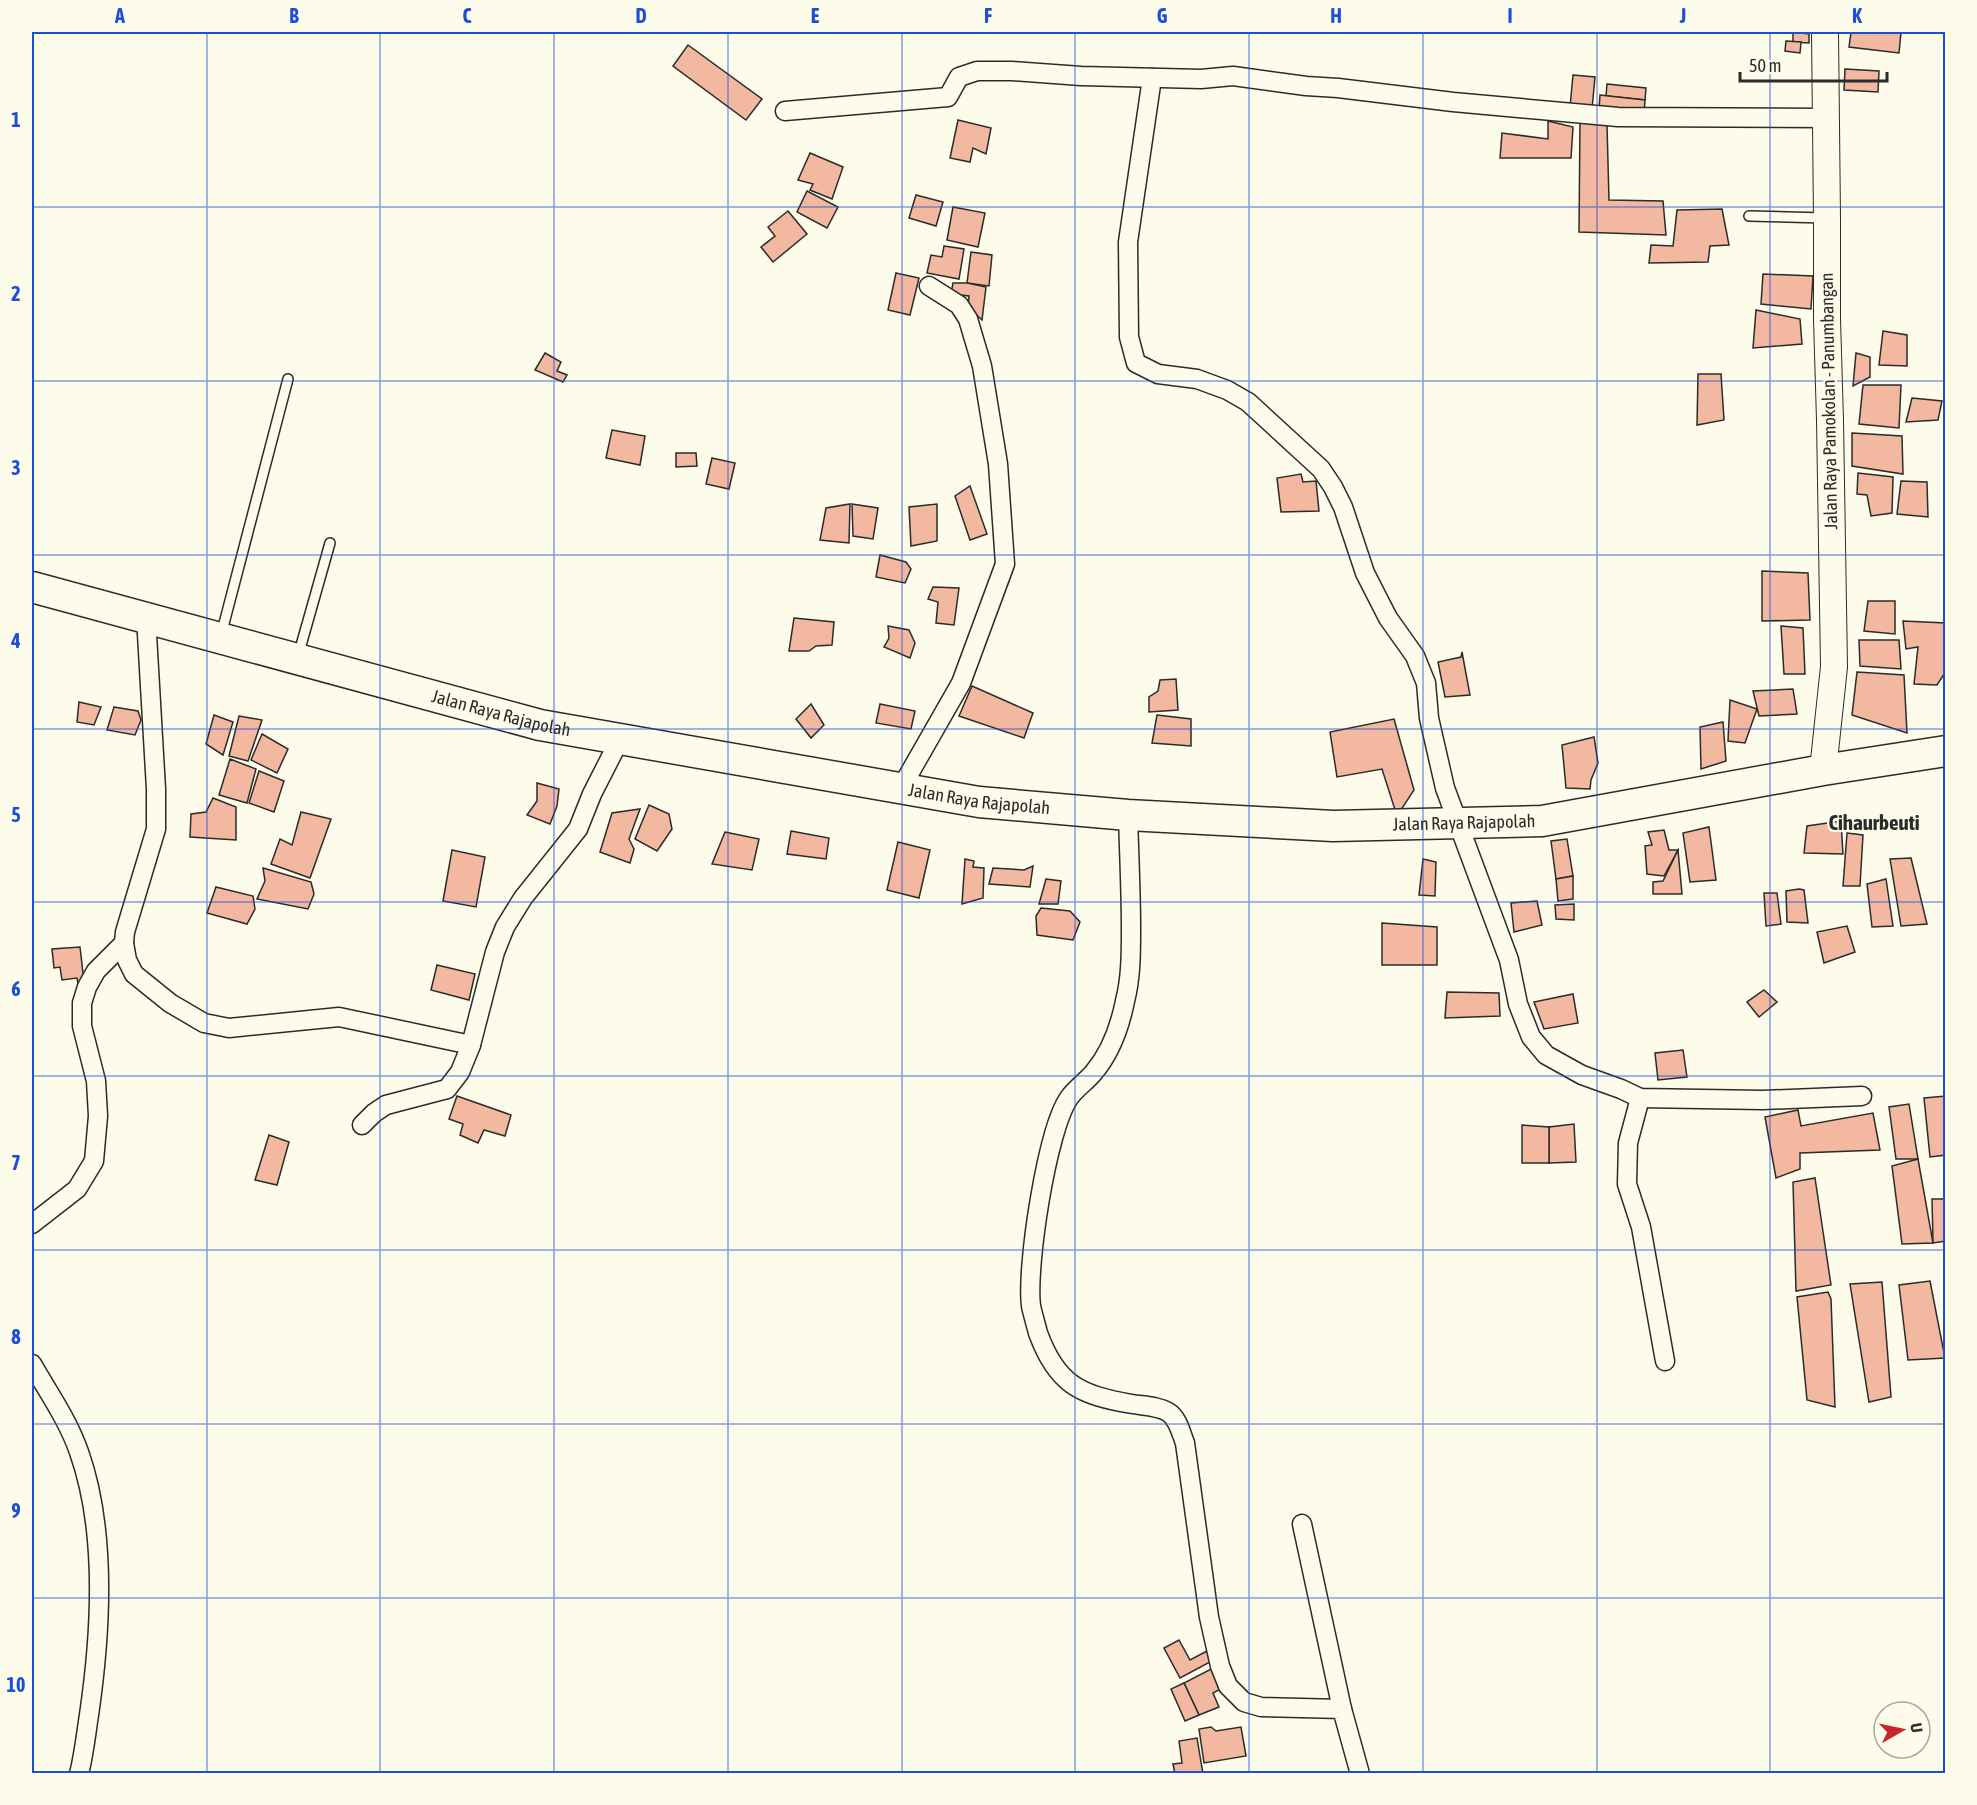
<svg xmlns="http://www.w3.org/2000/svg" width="1977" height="1805" viewBox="0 0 1977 1805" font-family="'Asap Condensed',sans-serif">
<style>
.building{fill:#f2b8a0;stroke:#2b2b2b;stroke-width:1.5}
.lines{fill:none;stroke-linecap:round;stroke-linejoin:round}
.service-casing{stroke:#2b2b2b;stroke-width:12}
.minor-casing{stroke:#2b2b2b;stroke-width:21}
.secondary-casing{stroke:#2b2b2b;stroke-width:28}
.trunk-casing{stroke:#2b2b2b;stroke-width:33}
.service{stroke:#fdfbea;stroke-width:9}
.minor{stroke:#fdfbea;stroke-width:18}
.secondary{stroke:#fdfbea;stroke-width:26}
.trunk{stroke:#fdfbea;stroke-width:30}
.grid{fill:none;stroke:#1d4ed8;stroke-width:1.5;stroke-opacity:0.55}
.labels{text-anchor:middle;stroke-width:4.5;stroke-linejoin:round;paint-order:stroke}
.street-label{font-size:18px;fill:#2b2b2b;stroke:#fdfbea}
.quarter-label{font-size:21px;font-weight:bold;fill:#2b2b2b;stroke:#fdfbea}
.neatline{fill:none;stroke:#1d4ed8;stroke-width:2}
.grid-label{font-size:20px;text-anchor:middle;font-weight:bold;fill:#1d4ed8}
</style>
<rect width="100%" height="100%" fill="#fdfbea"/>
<g class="building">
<path d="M1793 32 1809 34V43L1793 42Z"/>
<path d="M1851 32H1901L1899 53 1849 47Z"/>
<path d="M1786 41 1801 42 1800 53 1785 51Z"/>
<path d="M688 45 762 99 746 120 673 66Z"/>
<path d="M1845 69 1879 71 1878 92 1844 90Z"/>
<path d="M1573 75 1595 77 1592 109 1570 107Z"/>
<path d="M1607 84 1646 88 1645 100 1606 96Z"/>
<path d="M1600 95 1645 100 1644 115 1599 110Z"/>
<path d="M958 120 991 128 986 154 973 148 970 162 950 158Z"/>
<path d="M1548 121 1573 127 1571 158H1500L1502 133 1548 139Z"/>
<path d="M1580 121 1607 125 1609 200 1663 201 1666 235 1579 232Z"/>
<path d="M810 153 843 167 832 199 810 190 813 184 798 180Z"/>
<path d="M807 191 838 207 827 228 797 212Z"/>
<path d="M916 195 943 202 936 226 909 218Z"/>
<path d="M953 207 985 213 978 247 947 240Z"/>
<path d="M1722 209 1729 245 1710 246 1708 262 1649 263 1651 245 1673 246 1677 210Z"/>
<path d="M788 211 807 234 773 262 761 247 775 236 768 227Z"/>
<path d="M944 246 964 249 959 279 927 273 931 255 942 257Z"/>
<path d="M971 252 992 255 989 286 967 283Z"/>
<path d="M896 273 919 278 910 315 888 310Z"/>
<path d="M1763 274 1813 276 1811 309 1761 304Z"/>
<path d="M953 283H967L986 287 982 320 968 307 969 296 951 294Z"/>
<path d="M1756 310 1800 319 1802 344 1753 348Z"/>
<path d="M1883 331 1907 335V366L1879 365Z"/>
<path d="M545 353 561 362 557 371 567 375 563 382 535 370Z"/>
<path d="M1856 353 1870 357V377L1853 386Z"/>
<path d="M1698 374H1721L1724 420 1697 425Z"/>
<path d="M1863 385H1901L1899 428 1859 424Z"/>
<path d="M1912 398 1942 401 1938 420 1906 422Z"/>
<path d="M612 430 645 436 640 465 606 458Z"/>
<path d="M1852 433 1902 436 1903 474 1852 466Z"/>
<path d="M676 453H696L697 466 676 467Z"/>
<path d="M712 458 735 463 729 489 706 484Z"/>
<path d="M1858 473 1893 477 1892 513 1871 516 1867 495 1857 494Z"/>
<path d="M1301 474 1303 482 1316 481 1319 511 1281 512 1277 478Z"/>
<path d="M1901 481 1927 482 1928 517 1897 514Z"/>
<path d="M970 486 987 534 970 540 955 496Z"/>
<path d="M850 504 849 543 820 540 826 508Z"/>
<path d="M852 504 878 508 873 539 853 536Z"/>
<path d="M937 504V541L911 546 909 507Z"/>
<path d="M880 555 906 562 911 569 905 583 876 577Z"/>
<path d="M1762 571 1808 573 1810 620 1762 621Z"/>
<path d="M933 587 959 588 954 625 936 623 938 602 928 599Z"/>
<path d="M1868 601H1895V634L1864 631Z"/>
<path d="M794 618 834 622 832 645 816 646 809 651H789Z"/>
<path d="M1903 621 1946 623V671L1937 685 1914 684 1918 647 1906 649Z"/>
<path d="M888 626 909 630 915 643 910 658 884 647 889 638Z"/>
<path d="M1781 626 1803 628 1805 674H1784Z"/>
<path d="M1859 640H1899L1901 669 1860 666Z"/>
<path d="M1462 652 1470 695 1445 697 1438 662 1461 657Z"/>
<path d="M1857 672 1904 675 1907 733 1852 715Z"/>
<path d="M1176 679 1178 710 1149 712V697L1158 691 1160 680Z"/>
<path d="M972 686 1033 713 1024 738 959 716Z"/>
<path d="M1793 689 1797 714 1759 716 1753 691Z"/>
<path d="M1730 700 1757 709 1745 743 1728 741Z"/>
<path d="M79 702 101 707 94 725 77 722Z"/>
<path d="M811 704 824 725 811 738 796 719Z"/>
<path d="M880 704 915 711 911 729 876 723Z"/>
<path d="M114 707 138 711 141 720 135 735 107 730Z"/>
<path d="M214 715 233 722 223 755 206 744Z"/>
<path d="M1157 715 1191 719V746L1152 743Z"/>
<path d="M239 716 262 720 248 761 229 756Z"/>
<path d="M1394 719 1414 790 1397 816 1382 769 1337 777 1330 732Z"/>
<path d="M1723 722 1726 761 1701 769 1700 727Z"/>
<path d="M262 734 288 749 277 773 251 760Z"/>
<path d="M1594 737 1598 763 1591 780 1590 789 1566 788 1562 745Z"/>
<path d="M230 759 256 769 247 803 219 795Z"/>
<path d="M259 771 284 781 274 812 249 803Z"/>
<path d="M537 783 559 789 557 806 550 824 527 815 537 801Z"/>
<path d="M213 798 236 807V840L190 837 191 814 206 812Z"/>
<path d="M649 805 669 814 672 829 657 851 635 839Z"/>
<path d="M640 809 629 839 634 849 630 863 600 852 612 813Z"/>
<path d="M301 812 331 819 310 878 271 864 280 839 292 845Z"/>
<path d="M1841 821 1843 854 1804 853 1807 826Z"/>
<path d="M1709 827 1716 880 1690 882 1683 833Z"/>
<path d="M1664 830 1669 850H1678L1664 876 1647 874 1645 846 1652 845 1648 832Z"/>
<path d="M791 831 829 838 826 859 787 854Z"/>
<path d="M725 832 759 839 752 870 712 864Z"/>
<path d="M1847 833 1863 835 1860 886H1843Z"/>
<path d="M1567 839 1573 876 1556 879 1551 841Z"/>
<path d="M898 842 930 850 919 898 887 890Z"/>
<path d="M452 850 485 857 476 907 443 901Z"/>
<path d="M1678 850 1682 894H1653V882L1663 881Z"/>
<path d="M1911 858 1927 924 1901 926 1890 859Z"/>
<path d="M965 859 974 861 973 867 984 868 983 898 962 904Z"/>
<path d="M1423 859 1436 862 1435 896 1419 895Z"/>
<path d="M1033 866 1030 887 989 884 993 868 1024 870Z"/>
<path d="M263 868 311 882 314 894 308 909 257 899 265 881Z"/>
<path d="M1573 876V899L1558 901 1556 879Z"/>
<path d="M1046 879 1061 881 1058 904H1039Z"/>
<path d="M1886 879 1893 926 1872 927 1867 884Z"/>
<path d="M216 887 253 896 255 909 247 924 207 913Z"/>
<path d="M1799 889 1804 890 1808 923 1787 922 1786 891Z"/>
<path d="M1764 893H1777L1781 924 1766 926Z"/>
<path d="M1537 901 1542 925 1514 932 1511 903Z"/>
<path d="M1574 904V920L1556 919 1555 905Z"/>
<path d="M1041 908 1070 911 1080 922 1073 940 1037 935 1036 916Z"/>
<path d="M1382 923 1437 927V965H1382Z"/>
<path d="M1847 926 1855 952 1824 963 1817 932Z"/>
<path d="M80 947 84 982 78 984 77 978 62 980 60 967 54 968 52 949Z"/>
<path d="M437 965 475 974 469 1000 431 990Z"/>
<path d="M1764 990 1777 1002 1759 1017 1747 1002Z"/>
<path d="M1447 992 1499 993 1500 1016 1445 1018Z"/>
<path d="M1573 994 1578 1023 1544 1029 1534 1002Z"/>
<path d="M1683 1050 1687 1077 1658 1080 1655 1053Z"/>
<path d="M457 1096 511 1115 505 1136 484 1130 478 1143 460 1135 463 1124 449 1119Z"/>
<path d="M1946 1096V1155L1930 1157 1924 1098Z"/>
<path d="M1909 1104 1918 1159H1896L1889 1107Z"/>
<path d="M1798 1110 1801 1126 1873 1113 1880 1150 1800 1153V1169L1776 1178 1765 1117Z"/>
<path d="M1574 1124 1576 1162 1549 1163V1127Z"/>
<path d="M1522 1125 1549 1127V1163H1522Z"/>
<path d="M269 1135 289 1142 277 1185 255 1180Z"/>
<path d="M1918 1159 1933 1243 1902 1244 1892 1166Z"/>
<path d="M1815 1178 1831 1285 1796 1291 1793 1182Z"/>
<path d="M1932 1199H1946V1241L1933 1243Z"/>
<path d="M1930 1281 1945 1358 1908 1360 1899 1285Z"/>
<path d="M1882 1282 1891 1397 1869 1402 1850 1284Z"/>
<path d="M1828 1292 1831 1299 1835 1407 1807 1400 1797 1297Z"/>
<path d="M1179 1640 1190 1660 1207 1651 1212 1661 1180 1678 1164 1648Z"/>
<path d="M1215 1667 1224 1687 1213 1693 1219 1707 1199 1715 1184 1683Z"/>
<path d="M1184 1683 1199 1715 1185 1721 1171 1689Z"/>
<path d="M1211 1727 1216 1731 1241 1727 1246 1756 1204 1763 1199 1729Z"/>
<path d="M1197 1738 1203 1774H1175L1173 1764 1182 1763 1179 1741Z"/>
</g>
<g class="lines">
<defs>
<g id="service">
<path d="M1749 216 1825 218"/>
<path d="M221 635 288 379"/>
<path d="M298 656 330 543"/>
</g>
<g id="minor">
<path d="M1152 78 1128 242 1129 337 1136 363 1158 374 1197 379 1227 390 1248 402 1321 469 1333 487 1343 507 1365 573 1388 618 1415 656 1426 683 1429 718 1445 788 1509 960 1518 1004 1531 1037 1546 1055 1582 1075 1621 1089 1640 1098 1763 1100 1862 1096"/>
<path d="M785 111 948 97 959 77 977 71H1012L1081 76 1201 79 1233 76 1306 86 1338 88 1453 102 1618 117 1826 118"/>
<path d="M146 617 156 789V829L125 932 124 943 127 960 134 974 170 1003 204 1023 229 1028 339 1017 471 1045"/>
<path d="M901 788 961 683 1005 564 998 464 982 366 968 319 959 305 929 286"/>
<path d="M1128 815C1129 853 1131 891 1131 929 1131 953 1131 978 1125 1001 1120 1026 1111 1052 1094 1072 1087 1081 1076 1088 1069 1098 1047 1129 1026 1267 1031 1306 1033 1315 1036 1325 1038 1333 1057 1385 1080 1395 1132 1404 1144 1406 1158 1406 1168 1412 1178 1418 1181 1433 1185 1443L1209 1617 1220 1666 1228 1686 1244 1702 1261 1707 1342 1709 1360 1774"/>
<path d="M1640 1098 1628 1143 1627 1184 1641 1227 1665 1361"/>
<path d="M362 1125 374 1113 386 1105 447 1089 460 1072 471 1045 495 952 505 927 523 898 578 829 592 794 620 739"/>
<path d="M32 1224 77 1189 94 1161 98 1116 96 1081 82 1026V1003L87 987 96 971 124 943"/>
<path d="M32 1364C48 1392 68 1420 79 1452 107 1531 101 1633 89 1715 86 1734 84 1754 79 1774"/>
<path d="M1302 1524 1342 1709"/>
</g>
<path id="secondary" d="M1823 770 1834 667 1830 420 1827 319V218L1825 32"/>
<g id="trunk">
<path id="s1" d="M32 587 540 725 979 802 1128 815 1333 826 1542 821 1823 770 1946 751"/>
</g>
</defs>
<use href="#service" class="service-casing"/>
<use href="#minor" class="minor-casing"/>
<use href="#secondary" class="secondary-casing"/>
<use href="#trunk" class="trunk-casing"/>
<use href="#service" class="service"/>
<use href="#minor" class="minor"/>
<use href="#secondary" class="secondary"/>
<use href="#trunk" class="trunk"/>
</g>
<path class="grid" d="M207 32V1774M380 32V1774M554 32V1774M728 32V1774M902 32V1774M1075 32V1774M1249 32V1774M1423 32V1774M1597 32V1774M1770 32V1774M32 207H1946M32 381H1946M32 555H1946M32 729H1946M32 902H1946M32 1076H1946M32 1250H1946M32 1424H1946M32 1598H1946"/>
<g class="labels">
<g class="street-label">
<text transform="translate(1829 401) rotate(-91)" y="6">Jalan Raya Pamokolan - Panumbangan</text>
<text dy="6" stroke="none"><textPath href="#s1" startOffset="486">Jalan Raya Rajapolah</textPath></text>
<text dy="6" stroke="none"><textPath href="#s1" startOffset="972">Jalan Raya Rajapolah</textPath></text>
<text dy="6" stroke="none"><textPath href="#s1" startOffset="1458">Jalan Raya Rajapolah</textPath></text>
</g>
<g class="quarter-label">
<text x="1874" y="830">Cihaurbeuti</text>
</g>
</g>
<rect width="1977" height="1805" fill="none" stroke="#fdfbea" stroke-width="66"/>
<g transform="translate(1902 1730) rotate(81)"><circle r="28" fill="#fdfbea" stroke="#a9a89e" stroke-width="1.5"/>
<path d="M0-4.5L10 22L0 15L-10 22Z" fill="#c62828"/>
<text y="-9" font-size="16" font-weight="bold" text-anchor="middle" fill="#2b2b2b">U</text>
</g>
<path d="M1740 72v9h147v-9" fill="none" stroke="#2b2b2b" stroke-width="3"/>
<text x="1749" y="72" font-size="18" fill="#2b2b2b" stroke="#fdfbea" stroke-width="4.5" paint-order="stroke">50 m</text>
<rect x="33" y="33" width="1911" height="1739" class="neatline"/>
<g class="grid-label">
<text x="120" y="23">A</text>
<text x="294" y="23">B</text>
<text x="467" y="23">C</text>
<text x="641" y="23">D</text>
<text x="815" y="23">E</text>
<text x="988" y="23">F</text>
<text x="1162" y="23">G</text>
<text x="1336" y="23">H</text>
<text x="1510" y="23">I</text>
<text x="1683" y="23">J</text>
<text x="1857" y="23">K</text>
<text x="16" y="127">1</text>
<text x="16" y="301">2</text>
<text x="16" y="475">3</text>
<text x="16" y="648">4</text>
<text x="16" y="822">5</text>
<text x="16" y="996">6</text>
<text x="16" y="1170">7</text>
<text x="16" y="1344">8</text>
<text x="16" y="1518">9</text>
<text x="16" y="1692">10</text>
</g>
</svg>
